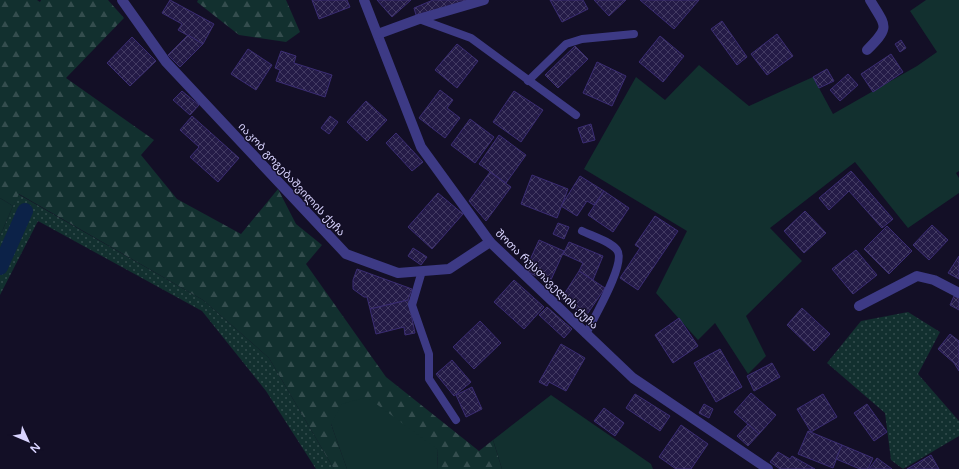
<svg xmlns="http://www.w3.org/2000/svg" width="959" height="469" viewBox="0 0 959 469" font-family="'Varela Round','Noto Sans Georgian',sans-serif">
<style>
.grass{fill:url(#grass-dots)}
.forest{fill:url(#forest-firs)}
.green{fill:#12302f}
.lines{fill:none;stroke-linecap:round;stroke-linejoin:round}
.canal{stroke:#0c2248;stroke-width:16}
.building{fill:url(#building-cross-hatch);stroke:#3b2d73}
.lane{stroke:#3d3a85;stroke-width:8}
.street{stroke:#3d3a85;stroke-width:10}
.labels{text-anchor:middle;stroke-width:3;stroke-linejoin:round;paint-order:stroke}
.street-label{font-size:11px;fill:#d9d4ff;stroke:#130f26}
</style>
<defs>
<pattern id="grass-dots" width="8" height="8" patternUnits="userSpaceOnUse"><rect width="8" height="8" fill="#12302f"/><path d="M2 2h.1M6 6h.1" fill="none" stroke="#344d4e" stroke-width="1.8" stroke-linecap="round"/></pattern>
<pattern id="forest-firs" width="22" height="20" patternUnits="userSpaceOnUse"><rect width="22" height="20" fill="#12302f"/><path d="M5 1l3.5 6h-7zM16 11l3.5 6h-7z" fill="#344d4e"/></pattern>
<pattern id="building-cross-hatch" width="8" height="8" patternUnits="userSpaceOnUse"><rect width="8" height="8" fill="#241b47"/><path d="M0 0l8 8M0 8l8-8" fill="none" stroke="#433b63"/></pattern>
</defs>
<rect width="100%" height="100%" fill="#130f26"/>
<g class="grass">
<path d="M18 194 203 300 269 358 334 469H316L266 391 202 311 38 221 0 295V236Z"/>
<path d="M908 312 940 332 918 374 959 421V436L903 469 891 460 885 413 827 363 861 321Z"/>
</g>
<g class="forest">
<path d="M0 0H37L40 2 41 0H108L124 18 66 78 154 140 141 155 177 199 241 234 278 189 296 224 322 245 306 264 386 377 479 451 493 440 502 469H438L437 449 331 424 347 469H334L269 358 203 300 19 194 13 206 0 198Z"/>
<path d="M198 0H286L300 32 286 42 239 35 197 2Z"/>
</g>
<g class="green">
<path d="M926 0H959V171L956 173 959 178V193L908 228 855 162 770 228 802 261 746 316 766 356 748 374 715 323 698 340 656 293 687 231 584 169 636 77 665 100 699 65 749 106 813 77 833 114 917 66 937 52 910 11Z"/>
<path d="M0 198 13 206 0 236Z"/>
<path d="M551 395 651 464 653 469H502L493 440Z"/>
<path d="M367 397 437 449 438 469H347L331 424 342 404Z"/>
</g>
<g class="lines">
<path class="canal" d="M0 267 25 211"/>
</g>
<g class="building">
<path d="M170 0 214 24 203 44 178 30 182 24 162 13Z"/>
<path d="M312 0H347L350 7 319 19Z"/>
<path d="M377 0H411L392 17Z"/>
<path d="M433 0H474L416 15 414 8Z"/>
<path d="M550 0H583L588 9 562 22Z"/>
<path d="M594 0H626L609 16Z"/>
<path d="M640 0H699L674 29Z"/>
<path d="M722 21 747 57 737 65 711 29Z"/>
<path d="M777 34 793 56 767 75 751 54Z"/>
<path d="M188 35 203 44 180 67 168 55Z"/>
<path d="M660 36 684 56 663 82 639 62Z"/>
<path d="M132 37 156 61 130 86 107 63Z"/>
<path d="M901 40 906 48 900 52 895 44Z"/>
<path d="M457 44 478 61 457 88 435 70Z"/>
<path d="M575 46 588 59 558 88 545 75Z"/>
<path d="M248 49 272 65 256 90 231 74Z"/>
<path d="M281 51 296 56 294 63 332 75 325 97 276 81 280 70 275 68Z"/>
<path d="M891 54 903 72 873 92 861 74Z"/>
<path d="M597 62 626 76 612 106 583 93Z"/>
<path d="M827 69 834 81 819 88 813 77Z"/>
<path d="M848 74 858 85 840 101 830 90Z"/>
<path d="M440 90 453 100 447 108 460 118 445 138 419 118Z"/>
<path d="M182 91 199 105 190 115 173 100Z"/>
<path d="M514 91 543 110 521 142 493 122Z"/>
<path d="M366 101 387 120 367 141 347 122Z"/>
<path d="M192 116 239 158 218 182 190 157 199 147 180 130Z"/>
<path d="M330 116 338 122 329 134 321 128Z"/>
<path d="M470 119 494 137 475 163 451 145Z"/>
<path d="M591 124 595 140 583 143 578 128Z"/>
<path d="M396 133 423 162 412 171 386 143Z"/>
<path d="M499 135 526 155 506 183 479 164Z"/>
<path d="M851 171 893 219 882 228 849 191 829 210 819 198Z"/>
<path d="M490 172 511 187 486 221 469 201Z"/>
<path d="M532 175 568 189 557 218 521 204Z"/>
<path d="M580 176 604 191 594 205 587 201 577 216 561 206Z"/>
<path d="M604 191 629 208 613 232 588 215Z"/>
<path d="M438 193 463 214 432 249 408 227Z"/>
<path d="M805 211 826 233 804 253 784 231Z"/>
<path d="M655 216 678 231 638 290 620 278 640 248 635 245Z"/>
<path d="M558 223 569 227 564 239 553 234Z"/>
<path d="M932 225 948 240 929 260 913 245Z"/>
<path d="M887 226 912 251 889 274 864 249Z"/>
<path d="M539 240 564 251 550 282 525 271Z"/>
<path d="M569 242 603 256 593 280 579 271 583 263 563 254Z"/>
<path d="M413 248 427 257 421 265 408 256Z"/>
<path d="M856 250 877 275 853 294 832 269Z"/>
<path d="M959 256V279L948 273Z"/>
<path d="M357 269 412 289 408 300 370 309 367 297H364L353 289V280Z"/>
<path d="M579 271 605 288 586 316 561 299Z"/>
<path d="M514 280 544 307 524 329 494 302Z"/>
<path d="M954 296 959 298V310L950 305Z"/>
<path d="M408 300 415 333 405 335 404 327 376 334 370 309Z"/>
<path d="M547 307 572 329 564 338 539 315Z"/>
<path d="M802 308 830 334 814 351 787 325Z"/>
<path d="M679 318 698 346 673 363 655 335Z"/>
<path d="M480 321 501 343 474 369 453 347Z"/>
<path d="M950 334 959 341V371L954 363 938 349Z"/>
<path d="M561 344 585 358 566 391 549 382 547 386 539 382Z"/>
<path d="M720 349 742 387 716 402 694 363Z"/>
<path d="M452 360 471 382 454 396 436 374Z"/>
<path d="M772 363 780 377 754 391 747 376Z"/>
<path d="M472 387 482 409 466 417 456 395Z"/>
<path d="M751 393 776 415 759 434 734 412Z"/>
<path d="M635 394 670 416 660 431 626 408Z"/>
<path d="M823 394 837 417 811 432 797 409Z"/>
<path d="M704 404 713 409 709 418 699 413Z"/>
<path d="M867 404 887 432 874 441 854 413Z"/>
<path d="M604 408 624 423 615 436 594 421Z"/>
<path d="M748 424 759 434 748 446 737 436Z"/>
<path d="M681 425 708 444 691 469H676L659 457Z"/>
<path d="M808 431 842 445 833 468 798 454Z"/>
<path d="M842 445 873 458 868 469H860L836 459Z"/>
<path d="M778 452 790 459 792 456 815 469H780L770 462Z"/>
<path d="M931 455 939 469H907Z"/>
<path d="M877 458 892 469H869Z"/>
</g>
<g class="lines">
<g class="lane">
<path d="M419 19 471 38 576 115"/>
<path d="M528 81 566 44 582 39 634 34"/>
<path d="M582 231C592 236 610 241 617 250 627 263 593 319 586 334"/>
<path d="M422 271 412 305 429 354V379L456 420"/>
</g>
<g class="street">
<path d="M122 0 166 62 346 254 398 273 449 269 490 242"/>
<path d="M364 0 421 147 490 242 633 378 768 469"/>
<path d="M378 34 419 19 484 0"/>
<path d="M867 50C891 26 886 27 870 0"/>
<path d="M859 306 917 276 934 280 959 293"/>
</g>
</g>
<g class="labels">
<g class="street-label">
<text transform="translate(292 179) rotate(47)" y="4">იაკობ გოგებაშვილის ქუჩა</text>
<text transform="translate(547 279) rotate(44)" y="4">შოთა რუსთაველის ქუჩა</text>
</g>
</g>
<g transform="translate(28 441) rotate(134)" stroke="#130f26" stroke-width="3" paint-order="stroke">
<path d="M0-3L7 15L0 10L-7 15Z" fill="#d9d4ff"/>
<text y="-6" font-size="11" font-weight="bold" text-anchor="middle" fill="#d9d4ff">N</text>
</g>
</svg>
